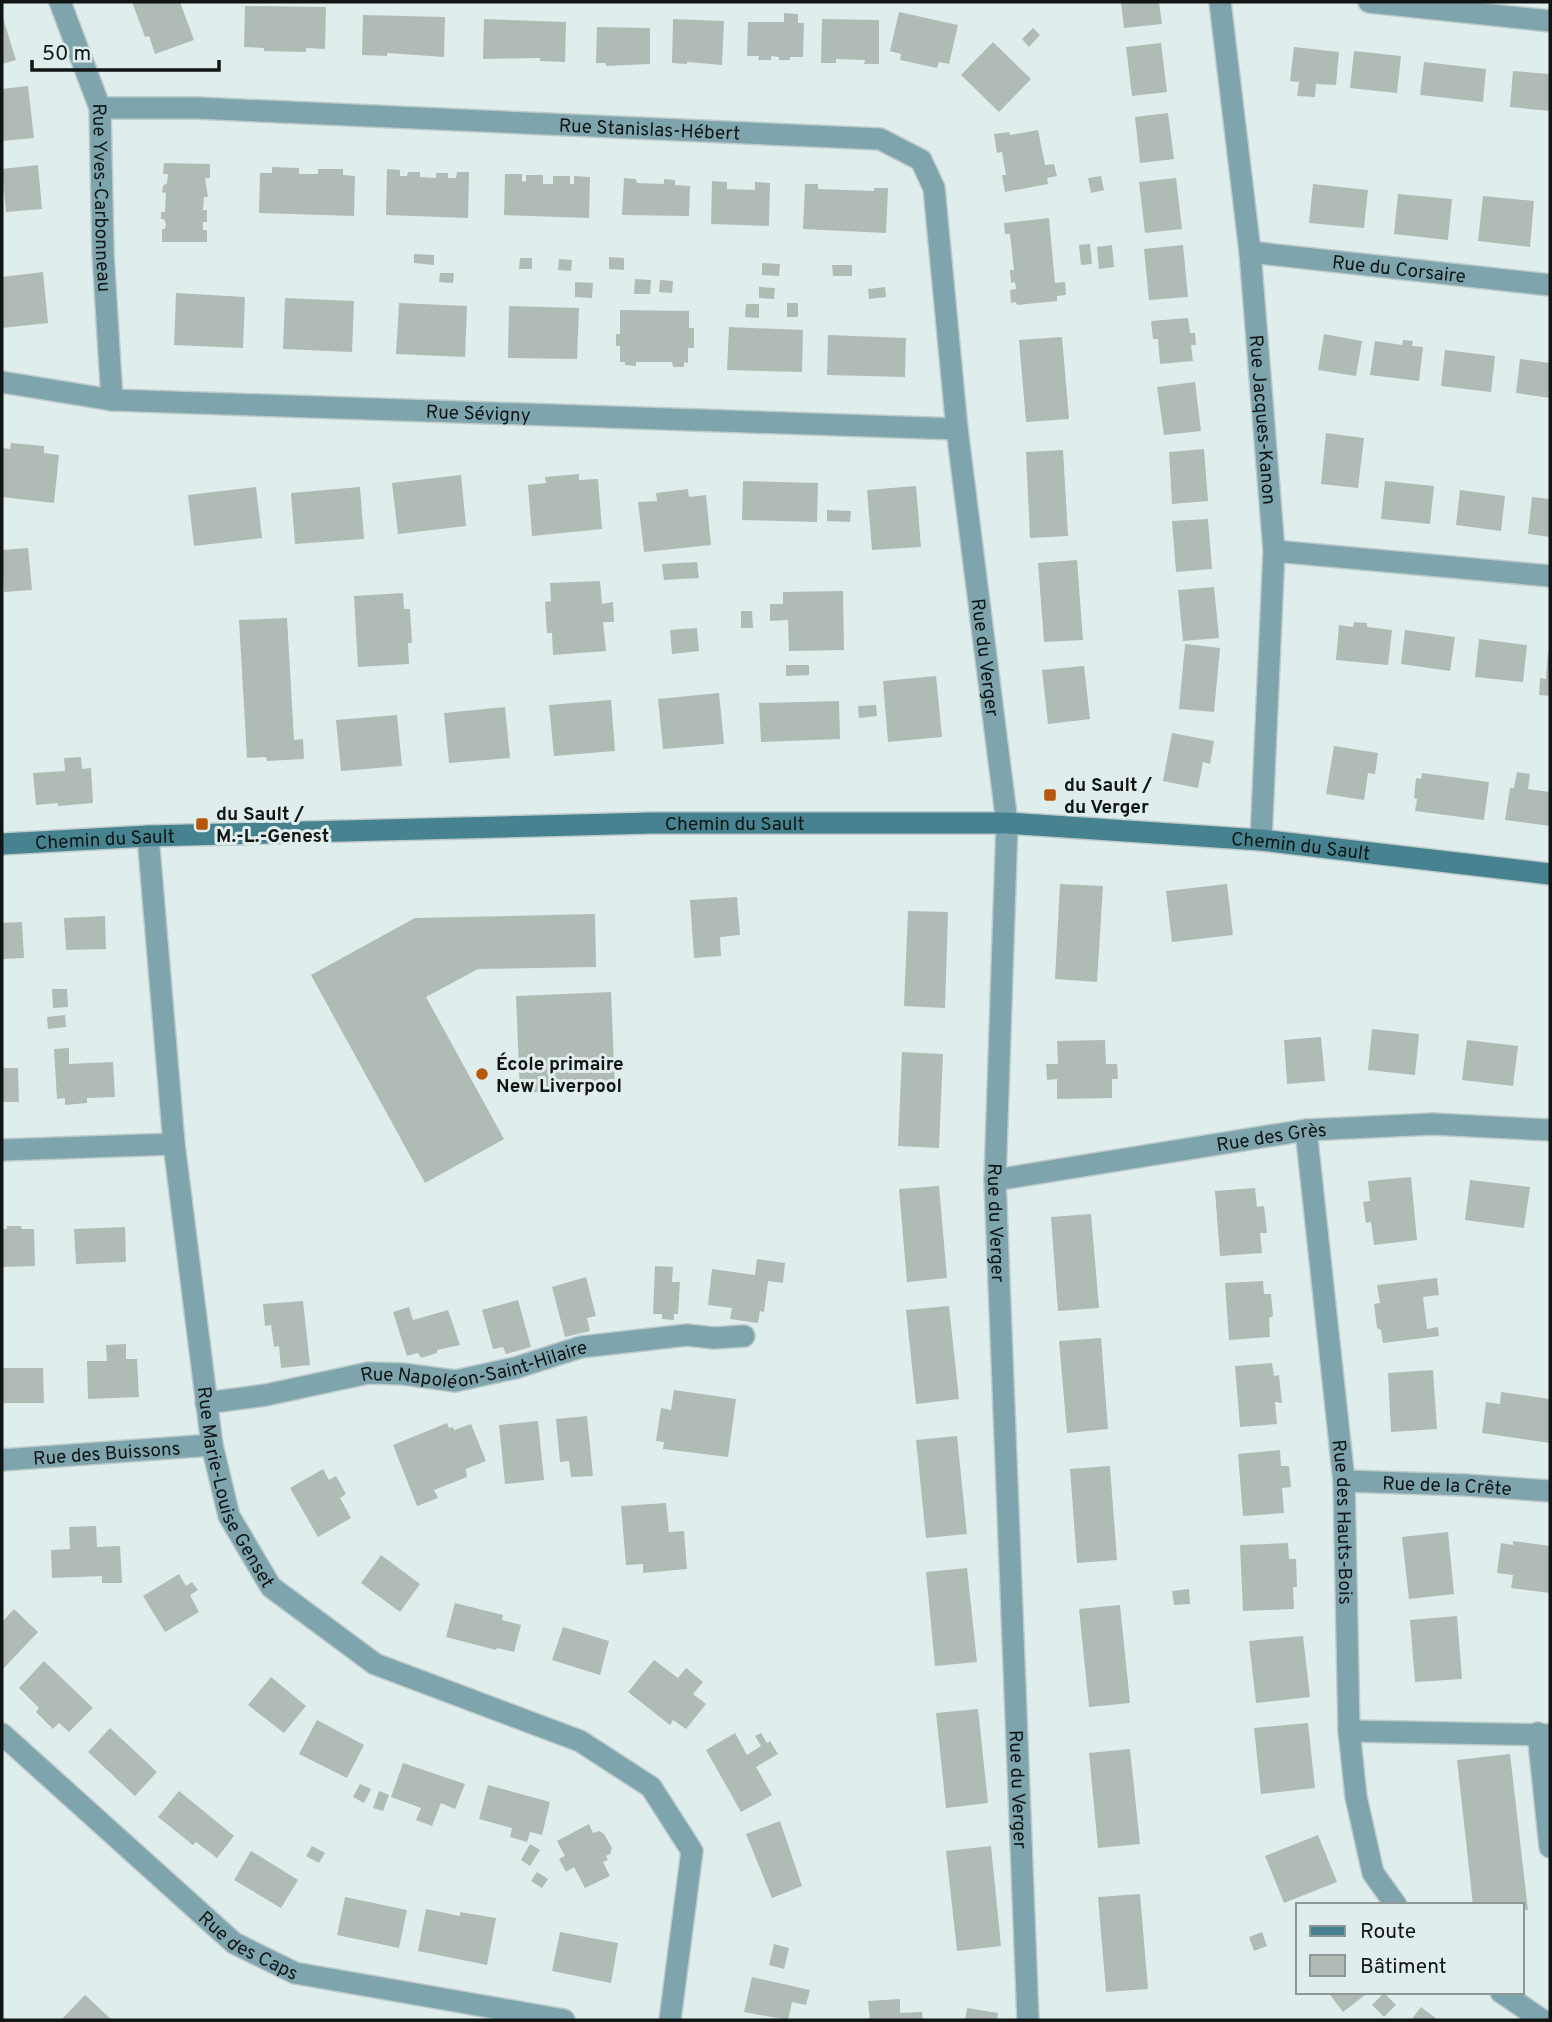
<svg xmlns="http://www.w3.org/2000/svg" width="1552" height="2022" viewBox="0 0 1552 2022" font-family="Overpass,sans-serif">
<style>
.building{fill:#b0bbb5}
.lines{fill:none;stroke-linecap:round;stroke-linejoin:round}
.street-casing{stroke:#becbca;stroke-width:24}
.secondary-casing{stroke:#becbca;stroke-width:24}
.street{stroke:#7ea4ae;stroke-width:21}
.secondary{stroke:#468290;stroke-width:21}
.poi-dot{fill:#b55608;stroke:#dfeeec;stroke-width:2.5}
.labels{text-anchor:middle;stroke-width:6;stroke-linejoin:round;paint-order:stroke}
.street-label{font-size:19px;fill:#111615;stroke:#dfeeec}
.poi-label{font-size:19px;font-weight:bold;fill:#111615;stroke:#dfeeec;text-anchor:start}
</style>
<rect width="100%" height="100%" fill="#dfeeec"/>
<g class="building">
<path d="M132 2H180L194 40 155 54 149 36 145 37Z"/>
<path d="M1121 2H1159L1162 24 1124 28Z"/>
<path d="M245 6 326 7 325 49 306 48V52L264 51V48L244 47Z"/>
<path d="M899 12 958 25 949 64 939 62 937 68 900 60 901 54 890 51Z"/>
<path d="M784 13 798 14V23H804L803 57H790V60H779V57L771 56V60H758L759 56H747L748 22H784Z"/>
<path d="M2 15 16 60 2 64Z"/>
<path d="M363 15 445 17 444 57 387 53V56L362 55Z"/>
<path d="M484 19 566 22 565 62 540 61V58L483 59Z"/>
<path d="M673 19 724 21 722 65 687 62V64L672 63Z"/>
<path d="M822 19 879 20V64H864L865 60 836 59V63H821Z"/>
<path d="M597 27 650 28V64L606 66V63H596Z"/>
<path d="M1033 28 1040 35 1029 47 1022 39Z"/>
<path d="M993 42 1031 79 999 112 961 75Z"/>
<path d="M1161 43 1167 92 1132 96 1126 47Z"/>
<path d="M1294 47 1339 52 1336 85 1316 84 1315 97 1297 96 1299 82 1290 81Z"/>
<path d="M1354 51 1401 56 1397 93 1350 88Z"/>
<path d="M1424 62 1486 69 1483 102 1420 95Z"/>
<path d="M1513 71 1550 74V111L1510 107Z"/>
<path d="M28 86 34 138 2 141V89Z"/>
<path d="M1168 113 1174 159 1140 163 1135 117Z"/>
<path d="M1038 130 1045 165 1054 164 1057 176 1047 178 1048 184 1005 192 1002 175H1006L1002 152 997 153 994 134 1009 132 1010 135Z"/>
<path d="M164 163 210 164V178H205L208 197H204L203 210H207V222H203V230H207V242H162V229H165L166 224 164 219H161V212H165L166 193 162 192 163 186 167 183 168 174H163Z"/>
<path d="M38 165 42 209 6 212 2 169Z"/>
<path d="M272 167 299 168V174H318V169H343V175L355 176 354 216 259 213 260 173H272Z"/>
<path d="M387 169 400 170V176H407L408 172H420V177L436 178V173H448V178H456L457 172H469L468 218 386 215Z"/>
<path d="M505 174H522V181L526 182V175H543V184H553V176H570V184H574V176L590 177 589 218 504 215Z"/>
<path d="M1101 176 1104 190 1091 193 1088 178Z"/>
<path d="M624 178 636 179 637 183 664 184V179L675 180V185L690 186 689 216 622 215Z"/>
<path d="M1176 178 1182 229 1145 233 1139 182Z"/>
<path d="M712 181 727 182V189L755 190V182L770 183 769 226 711 224Z"/>
<path d="M805 184H818V189L874 191V188H888L886 233 803 229Z"/>
<path d="M1313 184 1368 190 1364 228 1309 223Z"/>
<path d="M1398 194 1452 199 1448 240 1394 234Z"/>
<path d="M1483 196 1534 201 1530 247 1478 241Z"/>
<path d="M1049 218 1055 283 1065 282 1066 295 1057 296V301L1017 305 1016 302 1011 303 1010 290 1016 289 1015 282 1011 283 1010 270H1014L1010 234H1005L1004 223Z"/>
<path d="M1090 244 1092 264 1081 265 1079 245Z"/>
<path d="M1112 245 1114 267 1099 269 1097 247Z"/>
<path d="M1183 245 1188 297 1149 300 1144 249Z"/>
<path d="M414 254 434 255V265L414 263Z"/>
<path d="M609 257 624 258V270L609 269Z"/>
<path d="M520 258H532V269H519Z"/>
<path d="M559 259 572 260 571 271 558 270Z"/>
<path d="M762 263 780 264 779 276 762 275Z"/>
<path d="M832 265H852V276H833Z"/>
<path d="M43 272 48 323 2 328V277Z"/>
<path d="M440 273H454L453 283 439 282Z"/>
<path d="M635 279 651 280 650 294H634Z"/>
<path d="M660 280 673 281 672 293 659 292Z"/>
<path d="M575 282 593 283 592 298 575 297Z"/>
<path d="M759 287 775 288 774 299 759 298Z"/>
<path d="M885 287 886 297 869 299 868 289Z"/>
<path d="M176 293 245 297 243 348 174 345Z"/>
<path d="M285 298 354 301 352 352 283 349Z"/>
<path d="M399 303 467 306 465 357 396 354Z"/>
<rect x="787" y="303" width="11" height="14"/>
<path d="M746 304H759V318L745 317Z"/>
<path d="M509 306 579 308 577 359 508 358Z"/>
<path d="M620 310 689 311V328H694V348H688V363L684 362V367H673L672 362H636V366L625 365V362H620V346H616V334H620Z"/>
<path d="M1188 318 1190 333H1195L1196 345H1191L1193 361 1160 364 1158 339H1153L1151 321Z"/>
<path d="M729 327 803 330 802 372 727 370Z"/>
<path d="M1324 334 1362 341 1356 376 1318 370Z"/>
<path d="M828 335 906 338 905 377 827 375Z"/>
<path d="M1062 337 1069 419 1026 422 1019 340Z"/>
<path d="M1403 340 1413 341 1412 346 1423 347 1419 381 1370 375 1375 341 1402 345Z"/>
<path d="M1445 350 1495 356 1491 392 1441 386Z"/>
<path d="M1520 359 1550 363V398L1516 393Z"/>
<path d="M1195 382 1201 431 1164 435 1157 387Z"/>
<path d="M1326 433 1364 438 1358 488 1321 484Z"/>
<path d="M11 443 44 446V453L59 455 54 503 2 497V448L10 449Z"/>
<path d="M1204 449 1208 501 1172 504 1169 452Z"/>
<path d="M1063 450 1068 536 1030 538 1026 452Z"/>
<path d="M579 474V480L598 479 602 529 532 536 528 485 546 483 545 477Z"/>
<path d="M461 475 466 526 398 534 392 483Z"/>
<path d="M743 481 818 483 817 522 742 520Z"/>
<path d="M1385 481 1434 486 1430 524 1381 519Z"/>
<path d="M916 486 921 547 872 550 867 490Z"/>
<path d="M256 487 262 538 194 546 188 495Z"/>
<path d="M360 487 364 539 295 544 291 493Z"/>
<path d="M688 489 689 497 706 495 711 545 644 552 638 502 657 501 656 493Z"/>
<path d="M1460 490 1505 496 1501 531 1456 525Z"/>
<path d="M1532 497 1550 499V537L1528 534Z"/>
<path d="M827 510 851 511 850 522 827 521Z"/>
<path d="M1208 519 1212 569 1176 572 1172 521Z"/>
<path d="M28 548 32 590 4 592 2 550Z"/>
<path d="M1077 560 1083 640 1044 642 1038 563Z"/>
<path d="M697 562 699 578 664 580 662 564Z"/>
<path d="M600 581 602 604 613 602 614 622H603L606 651 553 655 552 633H547L545 602 551 601 550 583Z"/>
<path d="M1214 587 1219 638 1183 641 1178 590Z"/>
<path d="M843 591 844 650 789 651 788 620 770 621V604H783V592Z"/>
<path d="M403 593 404 609H410L412 643H408L409 664 358 667 354 596Z"/>
<path d="M741 611H752L753 628H741Z"/>
<path d="M287 618 294 740 303 739 304 759 267 761 266 757 247 758 239 620Z"/>
<path d="M1354 622 1367 623V627L1392 630 1388 665 1336 660 1339 625 1353 627Z"/>
<path d="M697 628 699 651 672 654 670 630Z"/>
<path d="M1405 630 1455 637 1450 671 1401 664Z"/>
<path d="M1479 639 1527 645 1523 682 1475 677Z"/>
<path d="M1185 644 1220 648 1214 712 1179 709Z"/>
<path d="M1548 652H1550V696L1539 695 1540 678 1546 679Z"/>
<path d="M786 665H809V675L786 676Z"/>
<path d="M1084 666 1090 719 1048 724 1042 670Z"/>
<path d="M936 676 942 737 888 742 883 681Z"/>
<path d="M719 693 724 744 663 749 658 699Z"/>
<path d="M611 700 615 751 554 756 549 705Z"/>
<path d="M839 701 840 739 761 742 759 703Z"/>
<path d="M876 705 877 716 859 718 858 706Z"/>
<path d="M505 707 510 758 449 763 444 713Z"/>
<path d="M397 715 402 766 341 771 336 720Z"/>
<path d="M1172 733 1214 741 1210 764 1203 762 1198 788 1163 781Z"/>
<path d="M1334 746 1378 753 1375 774 1368 773 1364 800 1326 794Z"/>
<path d="M81 757 82 769 91 768 93 803 58 806V803L36 805 33 773 65 771 64 758Z"/>
<path d="M1517 772 1530 774 1528 789 1550 792V826L1505 820 1510 788H1514Z"/>
<path d="M1422 773 1489 782 1484 820 1415 811 1417 799 1414 798 1416 778 1421 779Z"/>
<path d="M1060 884 1103 886 1097 982 1055 979Z"/>
<path d="M1227 884 1233 935 1172 942 1166 891Z"/>
<path d="M737 897 740 935 720 937 721 956 694 958 690 900Z"/>
<path d="M908 911 948 912 945 1008 904 1006Z"/>
<path d="M595 914 596 967 478 969 426 997 504 1139 425 1183 311 975 415 918Z"/>
<path d="M105 916 106 949 66 950 64 918Z"/>
<path d="M22 922 24 958 2 959V923Z"/>
<path d="M52 989H67L68 1007 53 1008Z"/>
<path d="M611 992 615 1089 520 1093 516 996Z"/>
<path d="M65 1015 66 1027 48 1029 47 1017Z"/>
<path d="M1372 1029 1419 1034 1415 1075 1368 1070Z"/>
<path d="M1321 1037 1325 1081 1287 1084 1284 1040Z"/>
<path d="M1105 1040 1106 1064H1117L1118 1079H1112V1098L1057 1099V1079L1047 1080 1046 1064H1058L1057 1041Z"/>
<path d="M1467 1040 1518 1046 1513 1086 1462 1080Z"/>
<path d="M69 1048V1064L113 1062 115 1097 87 1098V1103L65 1105V1098L57 1099 54 1049Z"/>
<path d="M902 1052 943 1054 939 1148 898 1146Z"/>
<path d="M2 1068H18L19 1102H2Z"/>
<path d="M1411 1177 1417 1240 1374 1245 1371 1222 1366 1223 1363 1202 1370 1201 1368 1181Z"/>
<path d="M1470 1180 1530 1187 1524 1228 1465 1220Z"/>
<path d="M939 1186 947 1278 907 1282 899 1189Z"/>
<path d="M1255 1188 1257 1207 1264 1206 1267 1233H1260L1262 1253 1220 1256 1215 1191Z"/>
<path d="M1091 1214 1099 1308 1058 1311 1051 1217Z"/>
<path d="M7 1226H21L22 1229H34L35 1266 2 1267V1229H7Z"/>
<path d="M125 1227 126 1262 76 1264 74 1229Z"/>
<path d="M757 1259 785 1263 783 1283 768 1281 764 1312 760 1311 758 1323 730 1319 732 1308 708 1305 712 1269 755 1275Z"/>
<path d="M655 1266 673 1267 672 1282H680L678 1314H674V1320L662 1319V1314H653Z"/>
<path d="M586 1277 596 1316 587 1318 590 1331 565 1337 552 1287Z"/>
<path d="M1437 1278 1439 1295 1423 1297 1427 1329 1438 1327 1439 1336 1383 1343 1381 1330 1377 1328 1374 1304 1380 1303 1377 1285Z"/>
<path d="M1263 1281 1264 1294H1271L1273 1316 1269 1318 1270 1337 1229 1340 1225 1283Z"/>
<path d="M518 1300 531 1347 506 1354 503 1347 493 1349 482 1310Z"/>
<path d="M303 1301 310 1365 281 1368 279 1346 274 1347 271 1325 265 1326 263 1304Z"/>
<path d="M949 1306 959 1399 916 1404 906 1310Z"/>
<path d="M409 1307 413 1320 448 1310 460 1345 437 1350V1353L421 1358 418 1353 407 1356 393 1312Z"/>
<path d="M1101 1338 1108 1429 1067 1433 1059 1341Z"/>
<path d="M126 1344V1359H137L139 1397 88 1399 87 1361H107L106 1345Z"/>
<path d="M1272 1363 1274 1376 1279 1375 1282 1403 1275 1402 1277 1424 1240 1427 1235 1366Z"/>
<path d="M2 1368H43L44 1403H2Z"/>
<path d="M1433 1370 1437 1429 1391 1432 1388 1373Z"/>
<path d="M674 1390 736 1399 728 1457 663 1449 664 1442 656 1441 661 1408 671 1410Z"/>
<path d="M1501 1392 1550 1399V1443L1482 1433 1486 1402 1500 1404Z"/>
<path d="M587 1416 593 1476 571 1477 569 1461 560 1462 556 1419Z"/>
<path d="M538 1421 544 1480 505 1484 499 1425Z"/>
<path d="M447 1423 449 1428 453 1427 454 1430 471 1424 486 1461 466 1469 467 1477 434 1490 438 1498 417 1506 393 1445Z"/>
<path d="M957 1436 967 1534 926 1538 916 1440Z"/>
<path d="M1280 1450 1281 1466H1289L1291 1487 1282 1488 1284 1513 1243 1516 1238 1454Z"/>
<path d="M1110 1466 1117 1560 1077 1563 1070 1469Z"/>
<path d="M323 1469 329 1480 336 1476 346 1494 340 1498 351 1518 318 1537 290 1488Z"/>
<path d="M666 1503 669 1532 684 1531 687 1569 643 1573V1564L626 1565 621 1506Z"/>
<path d="M96 1526 97 1547 120 1546 122 1583H102V1576L52 1578 51 1550 70 1549 69 1527Z"/>
<path d="M1448 1532 1454 1594 1409 1599 1402 1537Z"/>
<path d="M1513 1541 1550 1546V1593L1511 1588 1513 1575 1497 1573 1501 1543 1513 1545Z"/>
<path d="M1288 1543 1289 1559H1296L1297 1587H1293L1294 1609 1243 1611 1240 1545Z"/>
<path d="M381 1555 420 1584 400 1612 361 1583Z"/>
<path d="M967 1568 977 1662 935 1666 926 1572Z"/>
<path d="M179 1574 186 1586 192 1582 198 1590 190 1595 199 1612 165 1632 143 1596Z"/>
<path d="M1189 1589 1190 1604 1174 1605 1172 1591Z"/>
<path d="M455 1603 503 1615 502 1620 521 1625 514 1652 497 1648 496 1650 446 1637Z"/>
<path d="M1120 1605 1130 1703 1089 1707 1079 1609Z"/>
<path d="M14 1609 38 1632 2 1670V1622Z"/>
<path d="M1457 1616 1462 1679 1415 1682 1410 1620Z"/>
<path d="M563 1627 609 1641 600 1675 552 1660Z"/>
<path d="M1303 1636 1310 1697 1256 1703 1249 1641Z"/>
<path d="M654 1660 678 1678 686 1668 703 1682 693 1694 706 1704 686 1729 673 1720 670 1725 628 1692Z"/>
<path d="M44 1661 93 1708 69 1732 59 1723 53 1729 36 1712 39 1708 19 1688Z"/>
<path d="M271 1677 306 1706 284 1733 248 1705Z"/>
<path d="M978 1709 988 1803 946 1808 936 1713Z"/>
<path d="M317 1720 364 1745 347 1778 299 1754Z"/>
<path d="M1308 1723 1315 1788 1261 1794 1254 1728Z"/>
<path d="M110 1728 157 1772 135 1796 88 1752Z"/>
<path d="M735 1733 747 1755 761 1746 755 1736 761 1733 767 1743 770 1741 778 1754 756 1767 772 1795 741 1812 706 1750Z"/>
<path d="M1130 1749 1140 1844 1098 1848 1089 1753Z"/>
<path d="M1510 1754 1528 1910H1522V1905H1473L1457 1760Z"/>
<path d="M403 1763 465 1784 455 1809 441 1803 432 1826 416 1820 421 1808 391 1797Z"/>
<path d="M360 1784 371 1789 364 1803 353 1797Z"/>
<path d="M488 1785 550 1802 542 1835 530 1832 527 1842 510 1837 512 1828 479 1819Z"/>
<path d="M179 1791 234 1836 217 1858 196 1842 193 1845 158 1817Z"/>
<path d="M379 1791 389 1795 383 1811 373 1808Z"/>
<path d="M780 1821 802 1886 772 1898 746 1834Z"/>
<path d="M589 1824 593 1833 599 1831 604 1834 612 1848 610 1854 606 1856 608 1860 603 1862 610 1876 585 1888 574 1867 566 1872 559 1859 565 1856 557 1841Z"/>
<path d="M1318 1835 1337 1882 1284 1903 1265 1856Z"/>
<path d="M530 1844 540 1850 530 1866 521 1860Z"/>
<path d="M312 1846 325 1853 319 1863 306 1856Z"/>
<path d="M991 1846 1001 1946 957 1951 946 1851Z"/>
<path d="M251 1851 298 1880 281 1908 234 1880Z"/>
<path d="M537 1872 548 1879 542 1888 531 1881Z"/>
<path d="M1140 1894 1148 1989 1106 1992 1098 1897Z"/>
<path d="M345 1897 407 1910 399 1948 337 1935Z"/>
<path d="M426 1909 460 1916V1912L496 1918 487 1965 418 1951Z"/>
<path d="M560 1932 618 1943 611 1983 552 1971Z"/>
<path d="M1262 1932 1267 1946 1254 1951 1249 1937Z"/>
<path d="M774 1944 789 1948 784 1969 769 1965Z"/>
<path d="M752 1977 810 1990 806 2005 792 2002 788 2020 744 2012Z"/>
<path d="M1328 1992H1369L1343 2012Z"/>
<path d="M1384 1993 1396 2005 1384 2017 1372 2005Z"/>
<path d="M85 1995 112 2020H61Z"/>
<path d="M900 1999V2013L922 2012 923 2020H870L868 2001Z"/>
<path d="M1421 2007 1438 2020H1411Z"/>
<path d="M967 2008 998 2013 997 2020H965Z"/>
</g>
<g class="lines">
<defs>
<g id="street">
<path id="s1" d="M60 2 100 108 103 253 112 400"/>
<path id="s2" d="M1220 2 1250 252 1274 551 1261 840"/>
<path d="M1369 2 1550 21"/>
<path id="s3" d="M100 108H196L880 139 921 160 934 188 957 429 1007 823 995 1180 1028 2020"/>
<path id="s4" d="M1250 252 1550 285"/>
<path id="s5" d="M2 382 112 400 957 429"/>
<path d="M1274 551 1550 576"/>
<path id="s6" d="M148 836 174 1144 212 1445 229 1516 271 1587 375 1664 580 1741 651 1787 692 1851 670 2020"/>
<path id="s7" d="M1306 1130 1344 1481 1349 1731 1356 1797 1373 1873 1396 1905"/>
<path d="M2 1150 174 1144"/>
<path id="s8" d="M995 1180 1306 1130 1433 1124 1550 1130"/>
<path id="s9" d="M206 1403 266 1395 368 1373 403 1374 455 1381 515 1368 581 1347 687 1335 714 1338 744 1336"/>
<path id="s10" d="M2 1460 212 1445"/>
<path id="s11" d="M1344 1481 1465 1485 1550 1491"/>
<path d="M1349 1731 1550 1735"/>
<path d="M1538 1733 1550 1847"/>
<path id="s12" d="M2 1734 234 1943 295 1973 564 2020"/>
<path d="M1501 1992 1542 2020"/>
</g>
<g id="secondary">
<path id="s13" d="M2 844 148 836 652 823H1007L1261 840 1550 874"/>
</g>
</defs>
<use href="#street" class="street-casing"/>
<use href="#secondary" class="secondary-casing"/>
<use href="#street" class="street"/>
<use href="#secondary" class="secondary"/>
</g>
<g class="poi-dot">
<rect x="1043" y="788" width="14" height="14" rx="3.5"/>
<rect x="195" y="817" width="14" height="14" rx="3.5"/>
<circle cx="482" cy="1074" r="7"/>
</g>
<g class="labels">
<g class="street-label">
<text dy="7" stroke="none"><textPath href="#s3" startOffset="550">Rue Stanislas-Hébert</textPath></text>
<text dy="7" stroke="none"><textPath href="#s1" startOffset="203">Rue Yves-Carbonneau</textPath></text>
<text dy="7" stroke="none"><textPath href="#s4" startOffset="150">Rue du Corsaire</textPath></text>
<text dy="7" stroke="none"><textPath href="#s5" startOffset="478">Rue Sévigny</textPath></text>
<text dy="7" stroke="none"><textPath href="#s2" startOffset="420">Rue Jacques-Kanon</textPath></text>
<text dy="7" stroke="none"><textPath href="#s3" startOffset="1330">Rue du Verger</textPath></text>
<text dy="7" stroke="none"><textPath href="#s13" startOffset="733">Chemin du Sault</textPath></text>
<text dy="7" stroke="none"><textPath href="#s13" startOffset="103">Chemin du Sault</textPath></text>
<text dy="7" stroke="none"><textPath href="#s13" startOffset="1300">Chemin du Sault</textPath></text>
<text dy="7" stroke="none"><textPath href="#s8" startOffset="280">Rue des Grès</textPath></text>
<text dy="7" stroke="none"><textPath href="#s3" startOffset="1897">Rue du Verger</textPath></text>
<text dy="7" stroke="none"><textPath href="#s9" startOffset="273">Rue Napoléon-Saint-Hilaire</textPath></text>
<text dy="7" stroke="none"><textPath href="#s10" startOffset="105">Rue des Buissons</textPath></text>
<text dy="7" stroke="none"><textPath href="#s6" startOffset="660">Rue Marie-Louise Genset</textPath></text>
<text dy="7" stroke="none"><textPath href="#s11" startOffset="103">Rue de la Crête</textPath></text>
<text dy="7" stroke="none"><textPath href="#s7" startOffset="394">Rue des Hauts-Bois</textPath></text>
<text dy="7" stroke="none"><textPath href="#s3" startOffset="2464">Rue du Verger</textPath></text>
<text dy="7" stroke="none"><textPath href="#s12" startOffset="326">Rue des Caps</textPath></text>
</g>
<g class="poi-label">
<text x="1064" y="791">du Sault /<tspan x="1064" dy="22">du Verger</tspan></text>
<text x="216" y="820">du Sault /<tspan x="216" dy="22">M.-L.-Genest</tspan></text>
<text x="496" y="1070">École primaire<tspan x="496" dy="22">New Liverpool</tspan></text>
</g>
</g>
<rect width="1552" height="2022" fill="none" stroke="#111615" stroke-width="7"/>
<rect x="1296" y="1903" width="228" height="91" fill="#dfeeec" stroke="#8d9896" stroke-width="2"/>
<rect x="1310" y="1926" width="35" height="10" fill="#468290" stroke="#8d9896" stroke-width="2"/>
<text x="1360" y="1938" font-size="21" fill="#111615">Route</text>
<rect x="1310" y="1955" width="35" height="21" fill="#b0bbb5" stroke="#8d9896" stroke-width="2"/>
<text x="1360" y="1973" font-size="21" fill="#111615">Bâtiment</text>
<path d="M32 60v10h187v-10" fill="none" stroke="#111615" stroke-width="3.5"/>
<text x="42" y="60" font-size="21" fill="#111615" stroke="#dfeeec" stroke-width="5" paint-order="stroke">50 m</text>
</svg>
